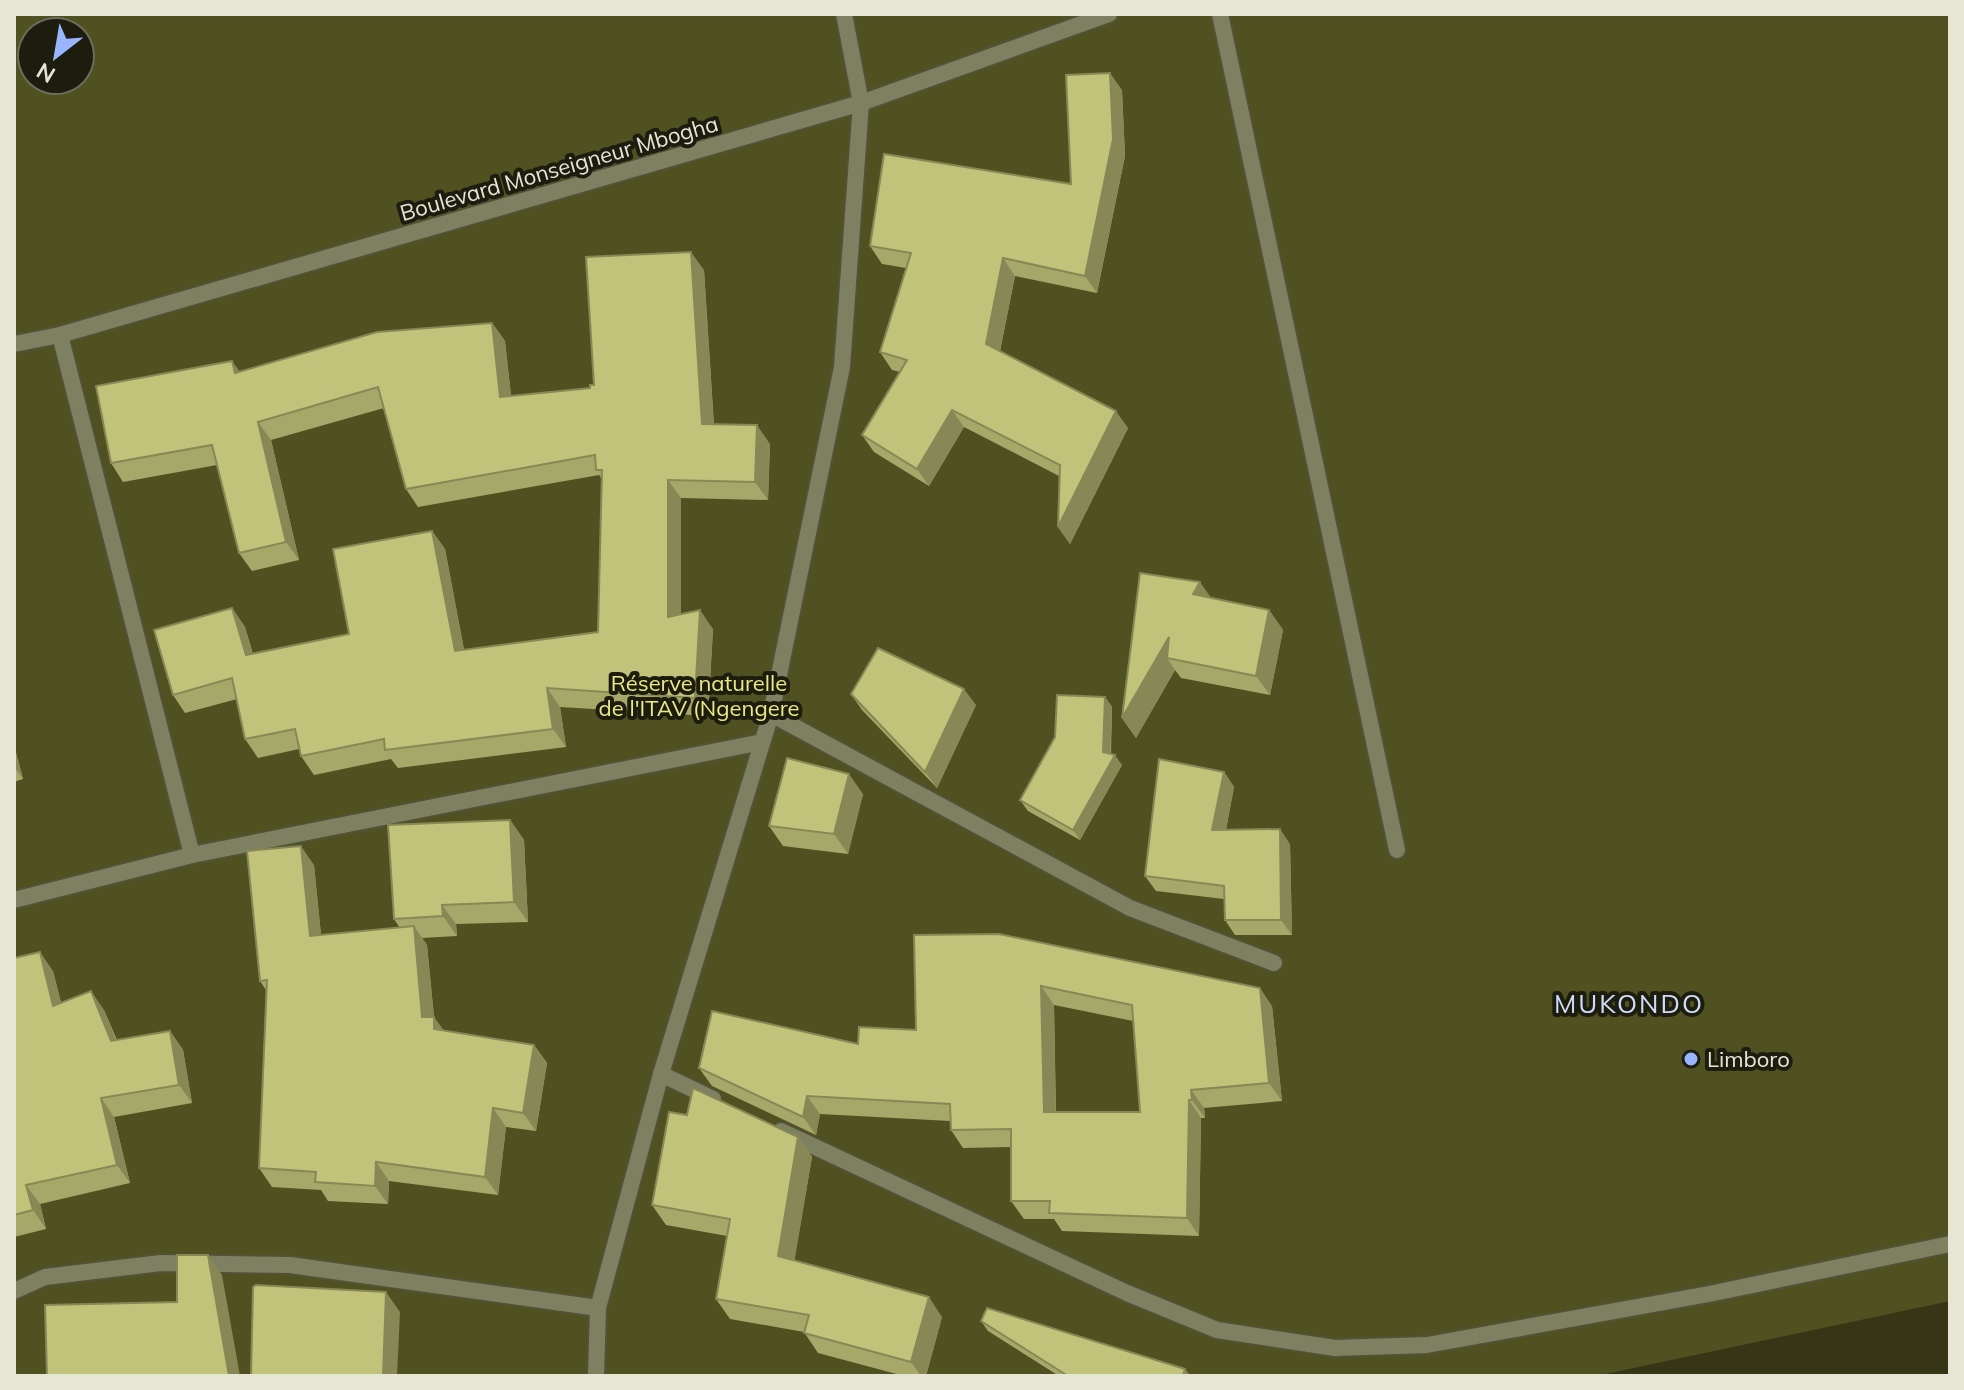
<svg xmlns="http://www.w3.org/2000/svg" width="1964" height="1390" viewBox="0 0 1964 1390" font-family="Mulish,sans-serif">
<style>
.green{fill:#505121;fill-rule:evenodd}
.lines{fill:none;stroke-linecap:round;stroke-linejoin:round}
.service-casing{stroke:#525235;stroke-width:20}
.minor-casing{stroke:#525235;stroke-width:20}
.tertiary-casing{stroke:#525235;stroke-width:20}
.service{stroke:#7e8062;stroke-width:16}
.minor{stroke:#7e8062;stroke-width:16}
.tertiary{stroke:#7e8062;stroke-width:16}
.wall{fill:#a6a869;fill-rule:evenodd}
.shaded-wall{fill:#878855}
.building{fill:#c1c37a;stroke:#878855;stroke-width:2;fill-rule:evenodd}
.poi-dot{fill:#99b5fd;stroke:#1c1d0f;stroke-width:3}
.labels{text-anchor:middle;stroke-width:8;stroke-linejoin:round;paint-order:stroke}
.street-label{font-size:22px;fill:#e5e6d4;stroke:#1c1d0f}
.park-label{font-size:22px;fill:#e8ea85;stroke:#1c1d0f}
.poi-label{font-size:22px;fill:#e5e6d4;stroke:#1c1d0f;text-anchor:start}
.quarter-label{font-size:26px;letter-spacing:2px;fill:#d0dcf7;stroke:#1c1d0f}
</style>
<rect width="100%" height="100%" fill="#363617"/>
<path class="green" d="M14 14H1950V1301L1596 1376H14ZM32 32H80V80H32Z"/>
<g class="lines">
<defs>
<g id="service">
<path d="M1220 14 1397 850"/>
<path d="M1335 1348 1427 1345 1709 1294 1950 1244"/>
</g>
<g id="minor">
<path d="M60 335 192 855"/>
<path d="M771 714 1130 908 1274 963"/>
<path d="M14 900 192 855 762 742"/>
<path d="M661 1074 713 1099"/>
<path d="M781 1131 1127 1293 1217 1330 1335 1348"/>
<path d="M14 1291 45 1277 161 1263 290 1265 598 1308"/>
<path d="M596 1376 598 1308 661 1074 771 714 842 367 861 103 844 14"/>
</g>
<path id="tertiary" d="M14 344 60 335 861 103 1109 14"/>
</defs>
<use href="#service" class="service-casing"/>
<use href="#minor" class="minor-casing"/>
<use href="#tertiary" class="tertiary-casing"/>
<use href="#service" class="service"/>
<use href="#minor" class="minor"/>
<use href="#tertiary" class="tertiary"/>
</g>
<g class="wall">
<path d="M1122 90 1125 156 1097 293 1015 276 1000 351 1128 428 1070 544 1058 527 1059 476 964 427 929 486 874 452 862 435 900 372 892 370 880 352 906 268 882 264 870 246 1071 184Z"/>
<path d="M704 270 714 425 770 444 768 500 681 498V614L713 629 708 716 560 707 566 747 398 768 391 759 314 775 301 756 299 749 258 758 245 739 237 699 185 713 173 695 232 608 245 627 253 654 349 634 432 531 445 549 464 650 598 632 602 479 599 475 418 507 406 489 384 408 271 440 299 560 252 571 239 553 217 465 123 482 111 463 240 372 492 323 505 341 511 396 590 388Z"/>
<path d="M1211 598 1269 610 1283 630 1270 695 1181 678 1175 670 1136 738 1122 718Z"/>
<path d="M851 694 976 705 937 788 862 710Z"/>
<path d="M1105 697 1112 707 1111 754 1122 765 1080 840 1028 811 1020 800Z"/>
<path d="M14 745 23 779 14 782Z"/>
<path d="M1224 772 1234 787 1226 830 1290 844 1292 935H1235L1225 920 1224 899 1156 891 1145 876Z"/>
<path d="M863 794 848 854 783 846 769 826Z"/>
<path d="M510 820 524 840 528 922 456 924 457 936 422 938 427 945 434 1017 443 1030 534 1045 547 1063 536 1131 506 1127 498 1195 389 1181 388 1204 328 1201 321 1190 272 1187 259 1168 266 990 260 981 314 865 321 935 400 928 394 919Z"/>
<path d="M914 935 1272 1006 1282 1101 1204 1108 1205 1118H1201L1199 1236 1062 1231 1054 1219H1024L1011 1201V1147L963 1148 951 1130 950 1121 820 1114 816 1135 712 1086 699 1068 858 1044 916 1030ZM1054 1005 1133 1021 1140 1112H1056Z"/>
<path d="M14 958 53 971 61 1003 104 1010 117 1040 170 1031 183 1050 192 1103 114 1117 130 1183 40 1204 46 1229 14 1237Z"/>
<path d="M798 1137 812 1157 794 1261 942 1317 926 1376H904L818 1353 804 1332 730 1319 716 1299 727 1236 666 1225 652 1205Z"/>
<path d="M981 1321 1185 1369 1190 1376H1059L988 1331Z"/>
</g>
<g class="shaded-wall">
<path d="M1110 73 1122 90 1125 156 1097 293 1085 276Z"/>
<path d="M691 252 704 270 715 443 702 424Z"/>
<path d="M1003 258 1015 276 998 361 986 344Z"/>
<path d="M492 323 505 341 513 415 500 397Z"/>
<path d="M232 361 245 379 235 373Z"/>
<path d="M952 410 964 427 929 486 917 469Z"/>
<path d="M1116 411 1128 428 1070 544 1058 527Z"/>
<path d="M258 422 271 440 299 560 286 542Z"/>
<path d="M757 425 770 444 768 500 755 482Z"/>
<path d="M668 480 681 498V635L668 617Z"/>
<path d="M432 531 445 549 468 670 455 651Z"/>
<path d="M1200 582 1214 602 1193 594Z"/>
<path d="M232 608 245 627 258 674 246 655Z"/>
<path d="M700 610 713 629 708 716 695 698Z"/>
<path d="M1269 610 1283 630 1270 695 1256 676Z"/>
<path d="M1169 637 1167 658 1175 670 1136 738 1122 718Z"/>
<path d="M547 688 560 707 566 747 553 729Z"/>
<path d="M964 689 976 705 937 788 925 772Z"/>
<path d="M1105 697 1112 707 1110 763 1103 752Z"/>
<path d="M14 745 23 779 14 767Z"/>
<path d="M1115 755 1122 765 1080 840 1073 830Z"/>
<path d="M1224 772 1234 787 1223 845 1212 830Z"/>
<path d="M849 774 863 794 848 854 834 834Z"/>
<path d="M510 820 524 840 528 922 514 902Z"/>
<path d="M1280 829 1290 844 1292 935 1281 920Z"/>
<path d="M301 846 314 865 323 954 310 936Z"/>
<path d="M442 905 456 924 457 936 443 916Z"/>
<path d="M414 926 427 945 434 1017 447 1035 435 1036 422 1017Z"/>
<path d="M40 952 53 971 67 1025 53 1006Z"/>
<path d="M1041 986 1054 1005 1056 1130 1044 1112Z"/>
<path d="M1260 988 1272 1006 1282 1101 1269 1083Z"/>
<path d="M91 991 104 1010 124 1060 111 1041Z"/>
<path d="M170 1031 183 1050 192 1103 179 1085Z"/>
<path d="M534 1045 547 1063 536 1131 523 1113Z"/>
<path d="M1191 1090 1204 1108 1205 1118 1192 1100Z"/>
<path d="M807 1096 820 1114 816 1135 803 1117Z"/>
<path d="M101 1098 114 1117 130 1183 117 1165Z"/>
<path d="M1189 1100 1201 1118 1199 1236 1187 1218Z"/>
<path d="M493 1108 506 1127 498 1195 485 1177Z"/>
<path d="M798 1137 812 1157 792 1276 778 1256Z"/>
<path d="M376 1162 389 1181 388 1204 375 1186Z"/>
<path d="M26 1185 40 1204 46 1229 33 1210Z"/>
<path d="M208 1255 222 1275 240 1376H229Z"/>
<path d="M386 1292 400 1312 397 1376H383Z"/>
<path d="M929 1297 942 1317 926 1376H921L911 1362Z"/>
<path d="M1185 1369 1190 1376H1183Z"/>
</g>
<g class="building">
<path d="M1110 73 1113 139 1085 276 1003 258 986 344 1116 411 1058 527 1060 465 952 410 917 469 862 435 907 360 880 352 911 253 870 246 884 154 1071 184 1066 75Z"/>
<path d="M691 252 702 424 757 425 755 482 668 480V617L700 610 695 698 547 688 553 729 385 750 384 739 301 756 295 729 245 739 232 678 173 695 154 630 232 608 246 655 349 634 333 549 432 531 455 651 598 632 602 470H596L595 455 406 489 378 387 258 422 286 542 239 553 212 445 111 463 96 386 232 361 235 373 377 332 492 323 500 397 590 388V385H594L586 257Z"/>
<path d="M1140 573 1200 582 1193 594 1269 610 1256 676 1167 658 1169 637 1122 718Z"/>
<path d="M878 648 964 689 925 772 851 694Z"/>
<path d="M1057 695 1105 697 1103 752 1115 755 1073 830 1020 800 1055 737Z"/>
<path d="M787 758 849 774 834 834 769 826Z"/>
<path d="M1159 759 1224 772 1212 830 1280 829 1281 920H1225L1224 886 1145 876Z"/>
<path d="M510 820 514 902 442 905 443 916 394 919 388 825Z"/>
<path d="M301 846 310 936 414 926 422 1017H434V1029L534 1045 523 1113 493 1108 485 1177 376 1162 375 1186 315 1182 316 1172 259 1168 267 980 260 981 247 851Z"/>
<path d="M999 934 1260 988 1269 1083 1191 1090 1192 1100H1189L1187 1218 1049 1213 1050 1201H1011V1129L951 1130 950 1104 807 1096 803 1117 699 1068 712 1011 858 1044 859 1027 916 1030 914 935ZM1041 986 1132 1005 1140 1112H1044Z"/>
<path d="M40 952 53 1006 91 991 111 1041 170 1031 179 1085 101 1098 117 1165 26 1185 33 1210 14 1215V958Z"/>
<path d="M693 1088 798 1137 778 1256 929 1297 911 1362 804 1333 809 1315 716 1299 730 1219 652 1205 669 1112 687 1115Z"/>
<path d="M177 1255H208L229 1376 148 1375V1376H47L45 1305 177 1302Z"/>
<path d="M256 1285 386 1292 383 1376H251L253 1287Z"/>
<path d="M987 1308 1185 1369 1183 1376H1068L981 1321Z"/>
</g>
<circle class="poi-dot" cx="1691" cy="1059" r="8"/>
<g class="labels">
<g class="street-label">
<text transform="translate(559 168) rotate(-16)" y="8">Boulevard Monseigneur Mbogha</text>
</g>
<g class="park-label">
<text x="699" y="691">Réserve naturelle<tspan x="699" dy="25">de l'ITAV (Ngengere</tspan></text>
</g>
<g class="poi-label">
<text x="1707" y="1067">Limboro</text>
</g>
<g class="quarter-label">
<text x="1629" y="1013">MUKONDO</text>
</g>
</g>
<rect width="1964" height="1390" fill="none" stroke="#e5e6d4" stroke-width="32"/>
<g transform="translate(56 56) rotate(211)"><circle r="38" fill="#1c1d0f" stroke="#6c6d5e" stroke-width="2"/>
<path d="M0-6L14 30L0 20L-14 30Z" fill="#99b5fd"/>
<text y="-12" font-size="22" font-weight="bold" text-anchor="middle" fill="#e5e6d4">N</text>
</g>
</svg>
